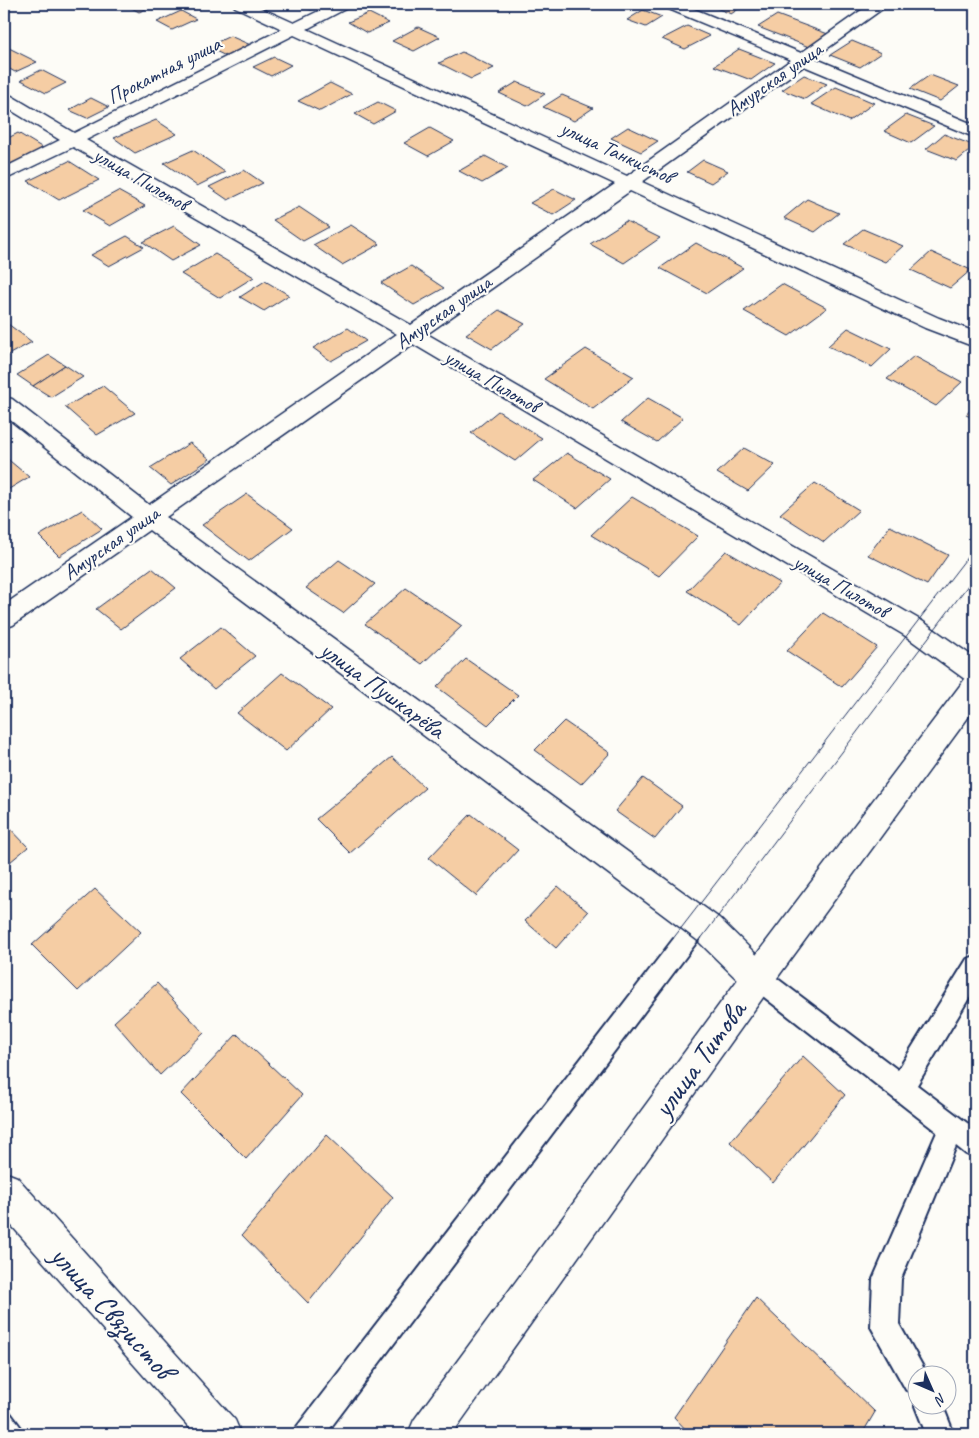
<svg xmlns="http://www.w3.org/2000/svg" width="979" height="1438" viewBox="0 0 979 1438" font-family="Caveat,sans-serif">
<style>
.building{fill:#f5cda4;stroke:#1b2f5e}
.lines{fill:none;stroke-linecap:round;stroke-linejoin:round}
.service-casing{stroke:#1b2f5e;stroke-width:4}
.minor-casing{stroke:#1b2f5e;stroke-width:3}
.tertiary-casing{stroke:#1b2f5e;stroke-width:3}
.service{fill:#fdfcf7;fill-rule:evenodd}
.minor{fill:#fdfcf7;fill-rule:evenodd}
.tertiary{fill:#fdfcf7;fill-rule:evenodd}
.tram-far1{stroke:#1b2f5e;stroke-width:1}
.tram{stroke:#1b2f5e;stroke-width:2}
.labels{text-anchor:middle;stroke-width:4.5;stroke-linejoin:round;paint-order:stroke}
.far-street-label{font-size:21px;fill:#1b2f5e;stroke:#fdfcf7}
.street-label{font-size:25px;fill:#1b2f5e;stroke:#fdfcf7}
.near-street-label{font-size:30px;fill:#1b2f5e;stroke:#fdfcf7}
</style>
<rect width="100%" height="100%" fill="#fdfcf7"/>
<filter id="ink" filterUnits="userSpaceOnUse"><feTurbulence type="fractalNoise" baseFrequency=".02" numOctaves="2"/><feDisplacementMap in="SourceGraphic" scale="10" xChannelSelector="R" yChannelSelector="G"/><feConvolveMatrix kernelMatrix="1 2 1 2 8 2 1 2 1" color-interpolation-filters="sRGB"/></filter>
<g filter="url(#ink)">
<g class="building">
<path d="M124 4H157L139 12Z"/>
<path d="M296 4H325L311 10Z"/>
<path d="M711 4H746L731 14 709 5Z"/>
<path d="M643 10 662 17 646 27 627 20Z"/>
<path d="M181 11 196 19 172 30 157 22Z"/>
<path d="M369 13 389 23 367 33 348 22Z"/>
<path d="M777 15 828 34 809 47 758 27Z"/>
<path d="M687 26 710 36 685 49 662 39Z"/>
<path d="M418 27 440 37 414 51 392 41Z"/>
<path d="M230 36 253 46 230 58 207 47Z"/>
<path d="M852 41 881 53 860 67 830 55Z"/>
<path d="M9 48 37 62 15 72 4 66V51Z"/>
<path d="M739 49 775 63 751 80 714 66Z"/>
<path d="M462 52 494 68 471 79 439 63Z"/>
<path d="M274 57 291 65 271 76 253 67Z"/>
<path d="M41 70 66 83 46 93 21 80Z"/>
<path d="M804 75 827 84 805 99 782 90Z"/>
<path d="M930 75 959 86 940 101 910 89Z"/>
<path d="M517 82 545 94 527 106 499 93Z"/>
<path d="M330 83 352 94 320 111 298 101Z"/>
<path d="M836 87 874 103 849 121 811 104Z"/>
<path d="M562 95 593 108 574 121 543 107Z"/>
<path d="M91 98 109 107 87 118 69 110Z"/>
<path d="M378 102 396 111 373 124 355 114Z"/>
<path d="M906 115 934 126 911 143 884 131Z"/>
<path d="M156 120 177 134 135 153 114 138Z"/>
<path d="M628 127 658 141 641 152 611 138Z"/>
<path d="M430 128 454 141 428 156 404 143Z"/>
<path d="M18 133 43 148 4 167V140Z"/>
<path d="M944 134 975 146 957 161 926 149Z"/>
<path d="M193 150 225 172 197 186 164 163Z"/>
<path d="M485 156 508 168 482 183 459 171Z"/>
<path d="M703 160 728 171 711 183 687 172Z"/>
<path d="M69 161 99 180 59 200 28 181Z"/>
<path d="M244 170 263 183 228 200 209 187Z"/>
<path d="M554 189 576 200 553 215 530 203Z"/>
<path d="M118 191 145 206 110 226 83 210Z"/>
<path d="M807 199 839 213 815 232 784 218Z"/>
<path d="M299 207 329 227 303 241 273 220Z"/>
<path d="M626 221 660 238 624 263 590 244Z"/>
<path d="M351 225 380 244 342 265 313 245Z"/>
<path d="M174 226 201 245 171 261 143 242Z"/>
<path d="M863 229 903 246 885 262 844 244Z"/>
<path d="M127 236 144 247 109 266 91 255Z"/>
<path d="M696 243 743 268 707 293 660 268Z"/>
<path d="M931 252 971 270 950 288 911 270Z"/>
<path d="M215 254 254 277 220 298 181 274Z"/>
<path d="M411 266 444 288 414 305 381 283Z"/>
<path d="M265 281 289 295 264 311 240 297Z"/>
<path d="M782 284 827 308 789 336 744 311Z"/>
<path d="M499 310 525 324 492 349 466 334Z"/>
<path d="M4 321 32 342 4 357Z"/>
<path d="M348 328 366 341 331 361 313 348Z"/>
<path d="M848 328 891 349 872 367 828 346Z"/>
<path d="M586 349 634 377 593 409 544 379Z"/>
<path d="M49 355 65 365 33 386 17 375Z"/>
<path d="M914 356 962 382 936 406 887 379Z"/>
<path d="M65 365 83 377 51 397 33 386Z"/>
<path d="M103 386 135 413 97 435 65 407Z"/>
<path d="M648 398 683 418 657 442 621 422Z"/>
<path d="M975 404V419L966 415Z"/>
<path d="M498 411 542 438 515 461 471 433Z"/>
<path d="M190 443 210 459 171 485 150 468Z"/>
<path d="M744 448 775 465 748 491 717 473Z"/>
<path d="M567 453 610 479 577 508 533 480Z"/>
<path d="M4 456 29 477 4 492Z"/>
<path d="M815 483 859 510 824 542 780 514Z"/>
<path d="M247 494 293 528 249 561 202 525Z"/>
<path d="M632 497 698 536 659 576 591 535Z"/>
<path d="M82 510 102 529 59 556 39 536Z"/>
<path d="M890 526 948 555 927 585 868 555Z"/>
<path d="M726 551 780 583 741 625 687 591Z"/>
<path d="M339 560 375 584 343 613 306 588Z"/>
<path d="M152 568 176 588 121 629 96 609Z"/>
<path d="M406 588 462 626 422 664 365 624Z"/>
<path d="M823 613 877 647 842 687 787 651Z"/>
<path d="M221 627 255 656 214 689 180 659Z"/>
<path d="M466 659 518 695 488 725 437 687Z"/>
<path d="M282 673 331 709 286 751 237 713Z"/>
<path d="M564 721 610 753 581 784 535 750Z"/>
<path d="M392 757 425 788 350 853 316 819Z"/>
<path d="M643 778 682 806 655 839 615 811Z"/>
<path d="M471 814 518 850 476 896 429 858Z"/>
<path d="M4 822 28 847 4 867Z"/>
<path d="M558 886 588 912 556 948 525 921Z"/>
<path d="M95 889 141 932 78 991 32 945Z"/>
<path d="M157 983 204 1033 160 1075 114 1022Z"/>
<path d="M237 1034 302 1095 246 1159 181 1094Z"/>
<path d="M803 1056 845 1095 773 1183 730 1142Z"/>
<path d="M327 1135 393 1197 308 1303 242 1235Z"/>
<path d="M756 1298 875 1412 862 1434H690L674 1417Z"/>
</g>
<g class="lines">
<defs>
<g id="service">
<path d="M975 956V988L917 1085 975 1129V1158L966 1154 956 1146 901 1279 899 1324 928 1376H916V1394L906 1390 871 1327 873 1279 937 1132 750 986 746 978 750 970 758 967 766 970 898 1070 967 959Z"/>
<path d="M916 1402V1406H943L954 1434H926L915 1406Z"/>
</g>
<path id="minor" d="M233 4H252L294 23 333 4H351L349 7 307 29 627 176 791 60 664 7 662 4H682L801 53 870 4H887L885 7 814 58 975 125V136L969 135 804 66 642 182 939 318 975 332V347L925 328 630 191 427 334 922 621 975 658V683L966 680 904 635 413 344 166 517 719 918 769 967 774 978 769 989 758 994 747 989 697 940 149 530 13 625 4 628V605L132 517 4 415V397L12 399 149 505 397 334 73 147 4 180V168L60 140 4 106V94L10 95 74 133 282 29 235 7ZM294 35 615 184 411 325 86 140Z"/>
<g id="tertiary">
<path d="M975 676V708L769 989 452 1434H408L414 1420 747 967 965 679Z"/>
<path d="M4 1172 17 1177 235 1420 241 1434H195L4 1217Z"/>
</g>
</defs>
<use href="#service" class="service-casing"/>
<use href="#minor" class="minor-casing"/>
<use href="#tertiary" class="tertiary-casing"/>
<use href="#service" class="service"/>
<use href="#minor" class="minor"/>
<use href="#tertiary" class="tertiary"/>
<g class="tram-far1">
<path d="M672 940 975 547"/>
<path d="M700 940 975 576"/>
</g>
<g class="tram">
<path d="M4 1403 27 1434"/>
<path d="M290 1434 673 938"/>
<path d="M327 1434 701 938"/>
</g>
</g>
</g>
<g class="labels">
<g class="far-street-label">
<text transform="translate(164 70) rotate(-27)" y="7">Прокатная улица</text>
<text transform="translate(774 79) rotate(-35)" y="7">Амурская улица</text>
<text transform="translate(617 152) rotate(25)" y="7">улица Танкистов</text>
<text transform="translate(141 179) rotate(30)" y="7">улица Пилотов</text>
<text transform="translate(443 312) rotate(-35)" y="7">Амурская улица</text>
<text transform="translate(492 381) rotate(30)" y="7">улица Пилотов</text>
<text transform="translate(111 543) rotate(-35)" y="7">Амурская улица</text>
<text transform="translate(841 586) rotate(30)" y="7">улица Пилотов</text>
</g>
<g class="street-label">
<text transform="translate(383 689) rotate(36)" y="9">улица Пушкарёва</text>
</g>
<g class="near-street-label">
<text transform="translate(699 1059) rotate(-54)" y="10">улица Титова</text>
<text transform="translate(112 1312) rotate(48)" y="10">улица Связистов</text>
</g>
</g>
<rect width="979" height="1438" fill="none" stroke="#fdfcf7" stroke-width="20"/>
<rect x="10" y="10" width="959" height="1418" fill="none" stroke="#1b2f5e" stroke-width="2" filter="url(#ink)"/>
<g transform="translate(932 1390) rotate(135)"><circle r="24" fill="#fdfcf7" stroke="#a3aaba"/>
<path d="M0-4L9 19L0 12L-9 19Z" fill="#1b2f5e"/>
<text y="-8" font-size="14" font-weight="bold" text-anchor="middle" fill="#1b2f5e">N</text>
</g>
</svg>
